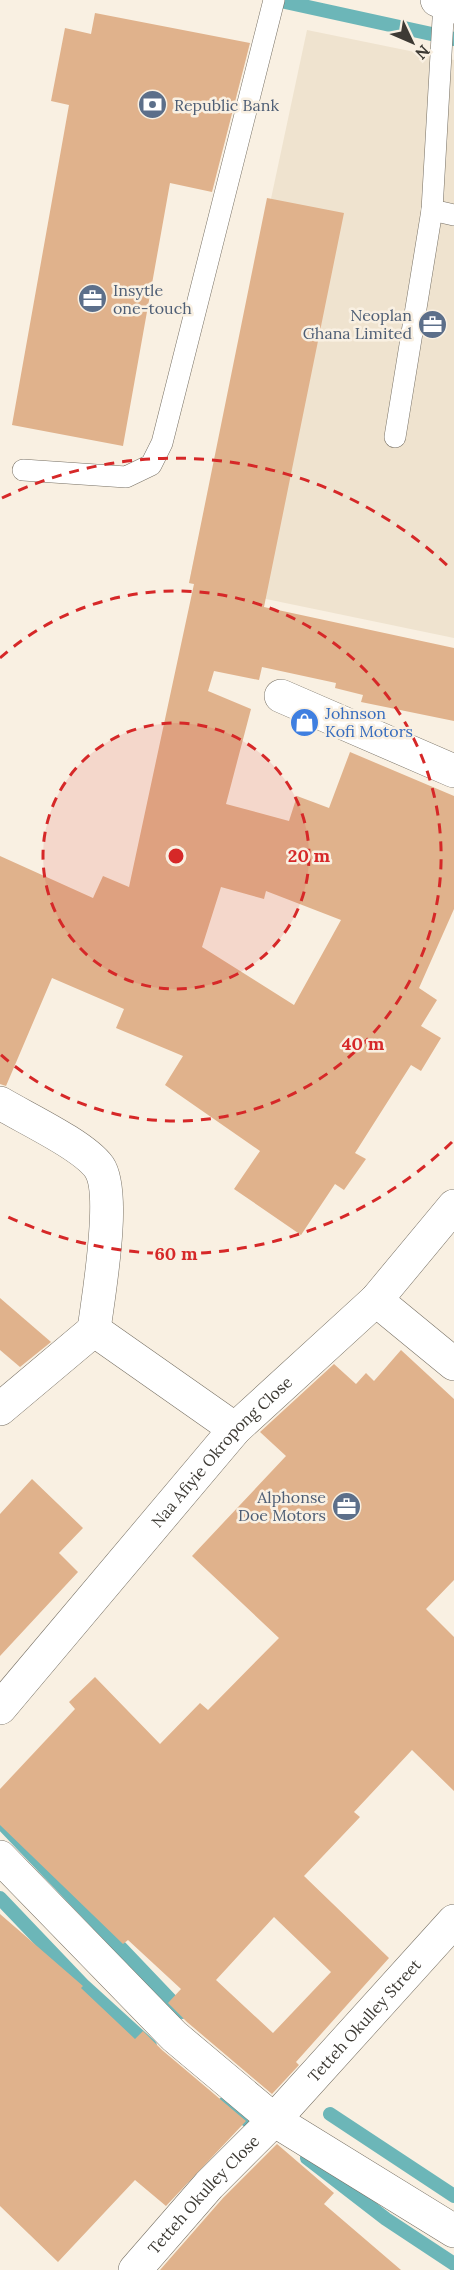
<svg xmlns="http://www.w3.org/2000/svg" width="454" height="2270" viewBox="0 0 454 2270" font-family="Lora,serif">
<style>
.built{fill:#efe3cf}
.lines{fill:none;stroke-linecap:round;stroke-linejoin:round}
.stream{stroke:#6cb6b8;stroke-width:14}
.building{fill:#e0b28c;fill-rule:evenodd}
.service-casing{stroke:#777064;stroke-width:22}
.minor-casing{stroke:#777064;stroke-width:34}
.trunk-casing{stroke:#777064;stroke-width:34}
.service{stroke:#fff;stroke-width:21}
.minor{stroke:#fff;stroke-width:33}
.trunk{stroke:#fff;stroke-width:33}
.ring{fill:none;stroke:#d62828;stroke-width:3;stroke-dasharray:10 8}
.labels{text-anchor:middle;stroke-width:5;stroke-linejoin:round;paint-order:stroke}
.service-label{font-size:16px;fill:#4e5e75;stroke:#f9f0e2;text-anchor:start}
.shop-label{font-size:16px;fill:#366cbe;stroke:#f9f0e2;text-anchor:start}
.street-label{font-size:16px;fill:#3d3a34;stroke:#f9f0e2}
.centre{fill:#d62828;stroke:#f9f0e2;stroke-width:3}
.ring-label{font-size:18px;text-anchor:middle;font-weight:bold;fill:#d62828;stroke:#f9f0e2;stroke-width:5;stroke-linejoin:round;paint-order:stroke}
</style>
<rect width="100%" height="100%" fill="#f9f0e2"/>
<path class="built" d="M307 30 454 60V638L189 583Z"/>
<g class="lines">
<g class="stream">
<path d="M276 0 454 39"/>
<path d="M0 1821 182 2012"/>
<path d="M0 1898 84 1986 150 2046"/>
<path d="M224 2104 263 2131"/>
<path d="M330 2114 454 2196"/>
<path d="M307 2158 386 2219 454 2264"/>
</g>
</g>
<g class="building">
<path d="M95 13 250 43 212 192 170 183 123 446 12 425 69 105 51 101 65 28 91 34Z"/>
<path d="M267 198 344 213 264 607 454 648V721L361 702 363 695 335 688 336 683 262 667 259 680 214 671 208 691 251 709 226 804 289 821 297 796 329 808 350 752 454 796V909L419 988 437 1000 421 1026 441 1038 421 1071 411 1065 355 1153 366 1159 344 1190 335 1184 301 1235 234 1189 260 1151 165 1085 183 1056 116 1028 124 1009 52 978 6 1086 0 1084V856L93 898 103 876 129 887 194 584 189 583ZM221 887 264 899 266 891 341 920 294 1005 202 947Z"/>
<path d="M0 1298 51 1342 20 1367 0 1350Z"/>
<path d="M401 1350 454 1399V1580L426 1609 454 1637V1791L412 1750 354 1812 360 1817 304 1876 389 1958 296 2062 299 2065 272 2094 187 2022 168 2003 181 1989 128 1940 123 1944 0 1825V1789L75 1709 69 1702 95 1677 160 1744 200 1703 208 1710 279 1638 192 1556 286 1456 260 1432 334 1364 356 1384 366 1373 374 1381ZM274 1917 331 1972 273 2033 216 1980Z"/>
<path d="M32 1479 83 1528 59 1553 78 1572 0 1656V1514Z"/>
<path d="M0 1914 83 1986 81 1988 135 2039 143 2031 162 2050 246 2121 166 2206 135 2180 58 2262 0 2206Z"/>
<path d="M277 2144 334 2193 324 2204 401 2270H160L223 2198Z"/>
</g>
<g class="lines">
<defs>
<g id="service">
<path d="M432 210 454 215"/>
<path d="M395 437 432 210 444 2"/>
<path d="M23 470 126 477 151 465 162 443 274 0"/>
</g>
<g id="minor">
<path d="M281 696 454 771"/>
<path d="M0 1103C25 1118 83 1145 99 1167 117 1193 98 1297 94 1330"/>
<path d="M376 1300 454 1364"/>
<path d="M0 1409 94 1330 235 1429"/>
<path id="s1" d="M0 1708 235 1429 376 1300 454 1206"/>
<path d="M0 1857 174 2036 274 2120 454 2231"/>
<path id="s2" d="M135 2270 209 2185 274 2120 454 1921"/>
</g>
<path id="trunk" d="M437 0 454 7"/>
</defs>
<use href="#service" class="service-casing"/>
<use href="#minor" class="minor-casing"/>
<use href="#trunk" class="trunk-casing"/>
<use href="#service" class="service"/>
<use href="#minor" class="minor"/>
<use href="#trunk" class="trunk"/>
</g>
<circle cx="176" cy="856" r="133" fill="#d62828" fill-opacity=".12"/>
<g class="ring">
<circle cx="176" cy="856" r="133"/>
<path d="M0 658A265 265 0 1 1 0 1054"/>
<path d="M452 1142A398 398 0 0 1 2 1214M2 498A398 398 0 0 1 452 570"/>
</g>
<defs>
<symbol id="bank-disc" viewBox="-11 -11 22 22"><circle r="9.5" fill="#5c6f8a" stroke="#f9f0e2"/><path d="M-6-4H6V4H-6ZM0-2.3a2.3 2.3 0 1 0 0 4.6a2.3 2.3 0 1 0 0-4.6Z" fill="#fff"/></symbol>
<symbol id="office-disc" viewBox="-11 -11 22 22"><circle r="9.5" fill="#5c6f8a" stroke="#f9f0e2"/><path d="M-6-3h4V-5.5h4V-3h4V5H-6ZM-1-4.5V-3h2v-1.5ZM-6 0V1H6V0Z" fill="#fff"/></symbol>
<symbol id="shop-disc" viewBox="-11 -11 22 22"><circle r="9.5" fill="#3f7fe0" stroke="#f9f0e2"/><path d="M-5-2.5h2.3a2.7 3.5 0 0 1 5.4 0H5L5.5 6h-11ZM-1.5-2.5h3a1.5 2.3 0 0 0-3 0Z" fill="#fff"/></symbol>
</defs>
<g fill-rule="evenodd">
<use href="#bank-disc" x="136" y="88" width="33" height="33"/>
<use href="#office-disc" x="76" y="282" width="33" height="33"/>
<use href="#office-disc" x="416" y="308" width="33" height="33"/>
<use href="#shop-disc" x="288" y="706" width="33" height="33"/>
<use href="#office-disc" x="330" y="1490" width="33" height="33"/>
</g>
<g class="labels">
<g class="service-label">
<text x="174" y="111">Republic Bank</text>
<text x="113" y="296">Insytle<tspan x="113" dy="18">one-touch</tspan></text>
<text x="412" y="321" text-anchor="end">Neoplan<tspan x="412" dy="18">Ghana Limited</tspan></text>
<text x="326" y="1503" text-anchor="end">Alphonse<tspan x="326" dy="18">Doe Motors</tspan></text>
</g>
<g class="shop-label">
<text x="325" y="719">Johnson<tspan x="325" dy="18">Kofi Motors</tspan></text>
</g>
<g class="street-label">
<text dy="6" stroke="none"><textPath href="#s1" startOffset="339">Naa Afiyie Okropong Close</textPath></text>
<text dy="6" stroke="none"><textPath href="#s2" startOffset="339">Tetteh Okulley Street</textPath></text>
<text dy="6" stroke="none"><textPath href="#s2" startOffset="102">Tetteh Okulley Close</textPath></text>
</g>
</g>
<circle cx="176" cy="856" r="9" class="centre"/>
<g class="ring-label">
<text x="309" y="862">20 m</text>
<text x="363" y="1050">40 m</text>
<text x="176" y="1260">60 m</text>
</g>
<g transform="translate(412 42) rotate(134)" stroke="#f9f0e2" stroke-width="4.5" paint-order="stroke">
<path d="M0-4.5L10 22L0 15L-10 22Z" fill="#3d3a34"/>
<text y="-9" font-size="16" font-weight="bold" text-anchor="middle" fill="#3d3a34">N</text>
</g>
</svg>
